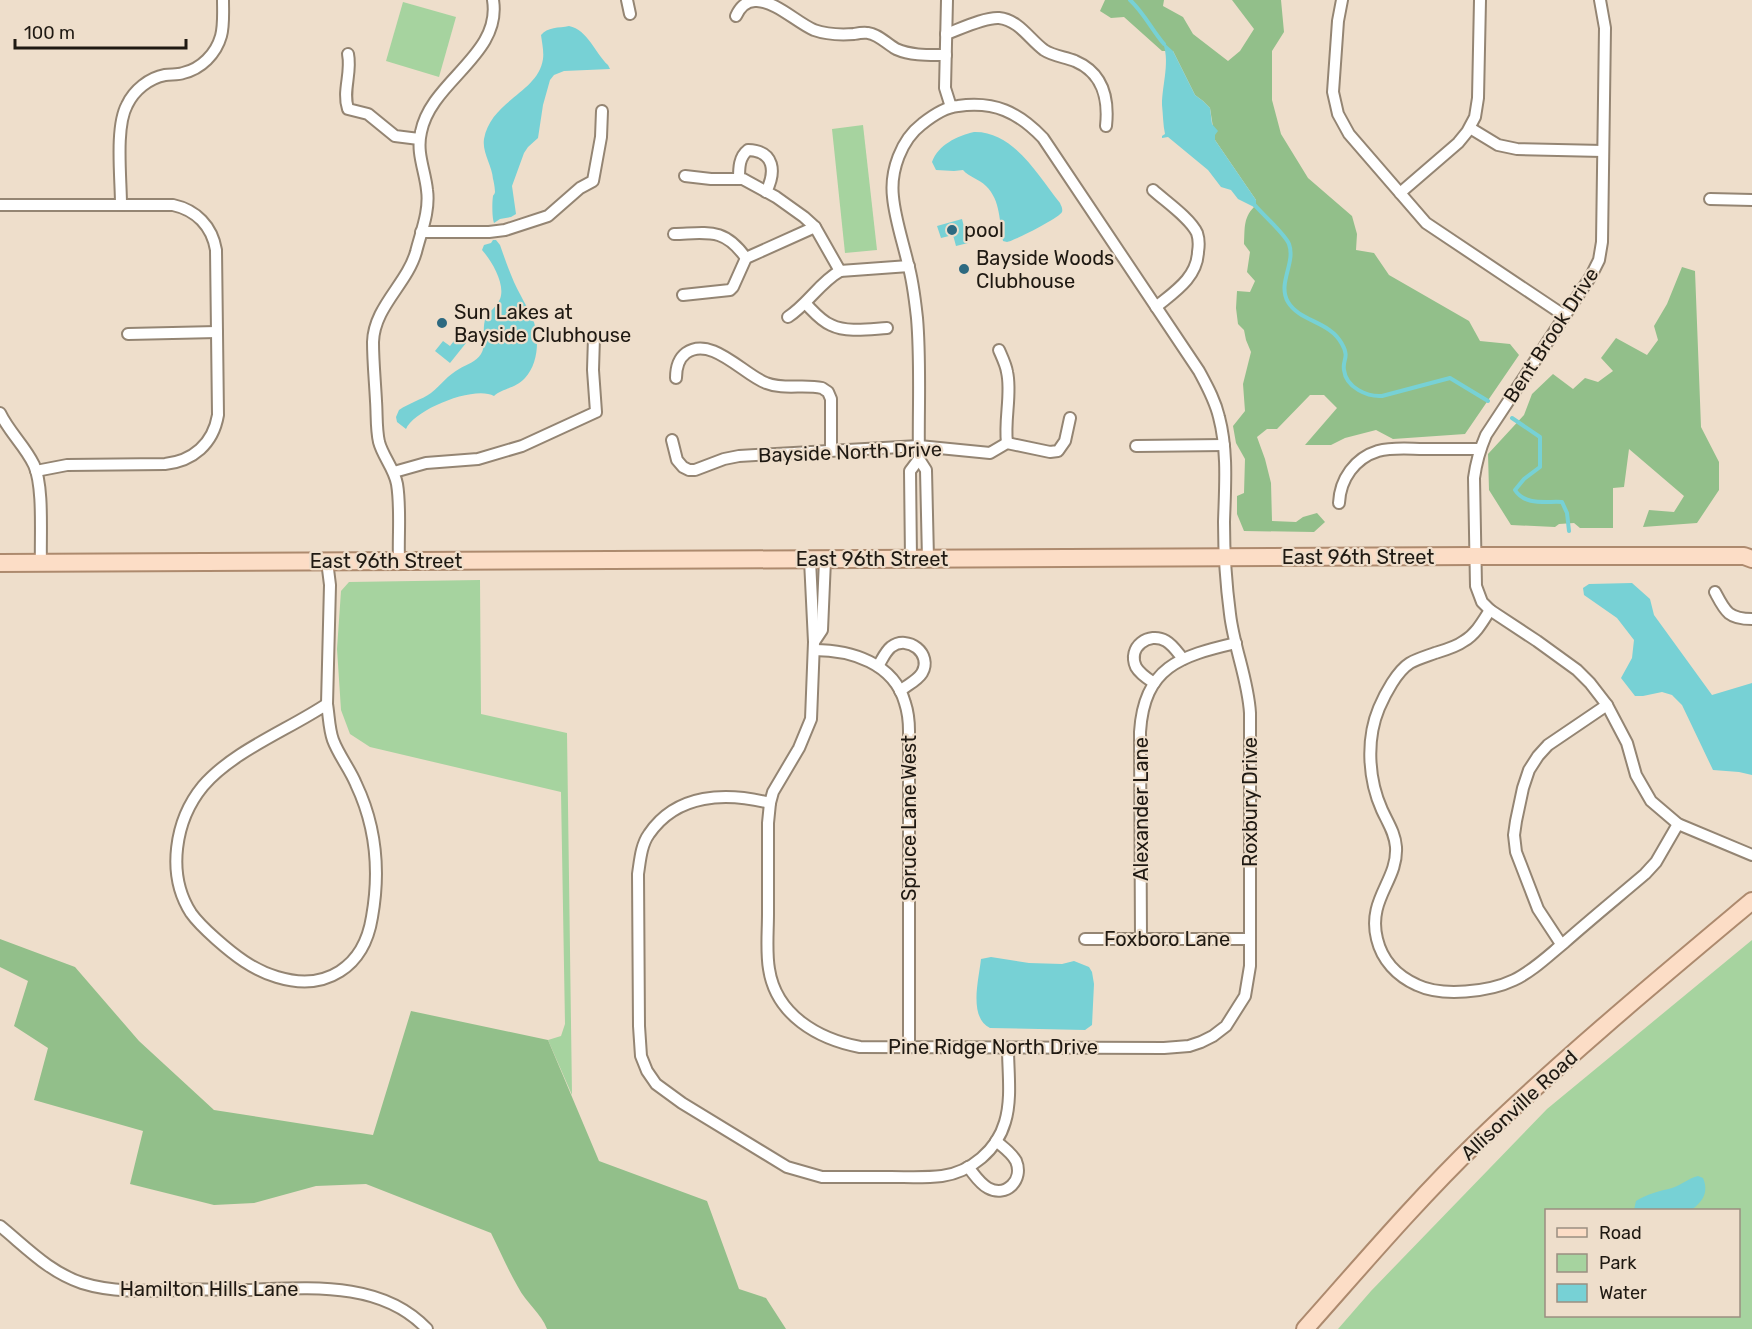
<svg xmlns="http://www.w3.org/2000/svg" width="1752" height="1329" viewBox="0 0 1752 1329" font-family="Rubik,sans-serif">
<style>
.green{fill:#a6d39f;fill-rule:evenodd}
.forest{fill:#92bf8a}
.water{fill:#77d1d5}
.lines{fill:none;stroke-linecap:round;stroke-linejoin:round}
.stream{stroke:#77d1d5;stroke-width:4}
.street-casing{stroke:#948573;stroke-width:14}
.primary-casing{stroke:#ad8a6e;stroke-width:20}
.street{stroke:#fff;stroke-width:10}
.primary{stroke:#fcddc6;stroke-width:16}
.poi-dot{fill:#2d6980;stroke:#eedecb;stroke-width:2}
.labels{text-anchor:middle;stroke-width:4.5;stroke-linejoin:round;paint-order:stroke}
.poi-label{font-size:20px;fill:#1f1912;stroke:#eedecb;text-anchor:start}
.street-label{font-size:20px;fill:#1f1912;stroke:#eedecb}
</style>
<rect width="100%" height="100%" fill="#eedecb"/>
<g class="green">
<path d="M403 2 456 17 439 77 386 61Z"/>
<path d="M863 125 877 250 845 253 832 129Z"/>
<path d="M480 580 481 714 567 733 572 1095 548 1040 561 1036 565 1024 561 792 370 747 350 734 341 710 337 649 341 591 349 582Z"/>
<path d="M1752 940V1329H1338L1371 1291 1547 1109ZM1546 1210H1738V1316H1546Z"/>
</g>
<g class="forest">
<path d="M1105 0H1164L1163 6 1183 17 1193 34 1228 61 1240 51 1254 29 1232 0H1281L1284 32 1272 51V100L1281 134 1308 178 1352 216 1357 234 1356 250 1374 253 1389 275 1469 321 1480 341 1510 344 1519 355 1465 434 1393 439 1376 430 1345 438 1331 445H1305L1337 408 1324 395H1310L1277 429H1267L1257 437 1265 459 1271 483 1272 521 1296 522 1303 517 1317 513 1325 522 1314 532 1244 531 1237 514V496L1244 493 1245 459 1236 443 1233 426 1245 411 1243 384 1251 352 1246 340 1244 330 1238 324 1236 308 1237 291 1250 292 1255 281 1247 272 1250 252 1244 244C1245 227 1243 217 1256 205V200L1215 140 1210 108 1203 101 1195 95 1173 51H1162L1124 17 1111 18 1100 11Z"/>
<path d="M1682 267 1695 271 1701 427 1719 462V490L1697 523 1643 527 1649 510 1674 512 1684 496 1629 449 1624 487 1613 488V528H1580L1574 523 1559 524 1555 527 1511 525 1489 490 1488 454 1524 415 1532 394 1553 374 1573 389 1585 378 1598 382 1613 371 1601 358 1616 338 1647 355 1658 340 1654 326 1667 304Z"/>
<path d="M0 939 75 967 139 1041 214 1110 373 1135 411 1011 548 1040 599 1161 707 1201 739 1289 766 1298 786 1329H547C541 1313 526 1303 518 1287 508 1270 500 1251 491 1233L366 1184 316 1186 254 1203 214 1205 130 1184 143 1131 34 1100 48 1048 14 1026 28 981 0 967Z"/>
</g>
<g class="water">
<path d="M569 26C588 30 595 53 608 65L610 69 564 71 554 75 550 80 543 105 538 138 528 147 524 153 512 186 516 214 511 217 500 219 494 223C492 218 492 202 493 196 493 195 495 194 495 192 495 189 494 182 493 179 492 165 482 153 484 139 491 100 538 93 543 59 544 51 542 43 541 35 547 27 559 28 569 26Z"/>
<path d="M1162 41 1173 51 1195 95 1203 101 1210 108 1212 124 1218 131 1215 135V140L1256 200V205L1254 207 1238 199 1231 190 1221 187 1208 170 1168 137 1162 138V136L1165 134C1163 125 1163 114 1162 105 1162 84 1171 60 1162 41Z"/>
<path d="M974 132C1014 131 1038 176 1060 203 1061 206 1063 208 1062 212 1059 218 1014 241 1007 242 1006 242 1004 241 1003 241 999 221 1001 201 986 186 979 179 969 177 963 170L954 171 936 170 932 162C938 145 957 136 974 132Z"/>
<path d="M962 219 968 243 956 246 953 235 941 238 937 226Z"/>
<path d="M493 240H496L500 245C506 262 512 280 521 296 524 303 529 309 532 317 540 335 539 363 525 378 515 389 502 388 494 396 474 385 414 410 406 429L397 422 396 417 399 410C409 403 421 400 431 393 441 385 448 375 459 369 467 364 476 362 481 354 487 345 481 328 486 317 490 311 497 306 500 299 506 284 491 260 482 250L484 245 491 243Z"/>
<path d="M457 337 466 343 450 363 435 351 443 341 450 346Z"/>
<path d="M1632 583 1650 599 1654 615 1712 695 1752 683V775L1739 772 1713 770 1682 705 1672 695 1662 692 1643 696H1635L1621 678 1632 658 1634 640 1617 618 1584 595 1583 588 1589 584Z"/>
<path d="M991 957 1029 963 1062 964 1074 961 1089 967 1092 972 1094 984 1092 1025 1085 1030 990 1028C968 1017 979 979 981 959Z"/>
<path d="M1698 1176 1703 1178C1709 1192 1703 1202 1691 1210H1634L1636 1201C1647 1194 1660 1191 1672 1188 1681 1185 1689 1178 1698 1176Z"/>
</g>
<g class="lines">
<g class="stream">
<path d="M1130 0C1144 13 1152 30 1164 44"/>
<path d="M1252 202C1260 212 1285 234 1289 244 1296 263 1277 283 1288 302 1300 322 1330 321 1342 344 1350 358 1342 360 1344 370 1346 388 1368 397 1382 396L1450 378 1488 401"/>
<path d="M1512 418 1540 437V467L1524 479 1515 490C1525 506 1546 501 1562 502L1567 513 1569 531"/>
</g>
<defs>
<g id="street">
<path d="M627 0 630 14"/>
<path d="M947 0 945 88 951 107"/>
<path d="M1342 0 1338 21 1333 92 1338 114 1349 134 1426 223 1565 316"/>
<path d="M1600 0 1605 28 1602 242 1599 260 1591 276 1486 435C1480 449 1476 463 1474 478L1476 586 1482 602 1490 610 1537 641 1577 670 1590 683 1607 705 1627 743 1636 775 1651 801 1678 824 1752 855"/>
<path d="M736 16C740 7 747 0 757 1 777 2 796 22 814 30 828 35 840 35 854 34 859 33 864 32 868 33 878 34 887 44 896 49 912 56 929 55 946 55"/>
<path d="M946 34C960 29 985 17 999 18 1019 20 1029 39 1044 50 1053 56 1065 57 1075 61 1103 73 1109 98 1106 126"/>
<path d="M348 54C352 73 342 91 348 109L368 114 395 136 419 139"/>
<path d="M1470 128 1498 145 1517 149 1603 151"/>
<path d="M685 176 711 179H743L776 197 804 217 815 227 840 271"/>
<path d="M739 179C739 168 739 157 748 150 775 151 776 172 766 192"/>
<path d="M1153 190C1165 201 1190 218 1197 233 1199 239 1199 246 1198 252 1197 278 1174 292 1156 307"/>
<path d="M1400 193 1458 143 1467 132 1475 117 1478 98 1480 0"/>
<path d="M1710 199 1752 200"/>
<path d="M0 205H173C196 210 212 226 216 250L218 415C213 444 193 461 165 464L67 465 36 471"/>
<path d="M121 205C121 178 115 127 127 105 134 90 149 78 165 75 171 74 178 75 183 73 201 69 216 54 221 36 224 25 223 12 223 0"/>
<path d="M421 232H489L505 230 548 216 580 188 593 181 601 137 602 111"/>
<path d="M674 234C708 233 724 227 746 258"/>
<path d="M840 271 909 266"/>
<path d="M683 295 730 290 733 287 746 258 815 227"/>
<path d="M806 304C813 311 821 321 831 325 847 333 870 329 887 328"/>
<path d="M788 317C808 304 820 282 840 271"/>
<path d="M128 334 217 332"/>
<path d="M999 350C1002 357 1006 365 1007 372 1012 393 1004 420 1007 443"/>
<path d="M676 378C676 369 678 359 686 353 711 335 744 375 766 383 783 390 804 384 822 388L828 392 831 399V450"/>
<path d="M0 413C9 432 25 446 34 465 44 487 40 538 41 563"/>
<path d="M672 440 677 460 683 467 689 470H695L724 459 739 456 919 446 990 453 1007 443 1050 452 1058 451 1065 441 1070 418"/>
<path d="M1136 446 1224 445"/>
<path d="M394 472 426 463 478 459 522 446 596 412 593 370 594 337"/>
<path d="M1339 503C1340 479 1355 458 1378 451 1393 447 1410 449 1424 449 1443 449 1461 449 1480 449"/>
<path d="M911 559 910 471 919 459"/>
<path d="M810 560 814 642 811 719 799 748 773 792 770 803 768 823C768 853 768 884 768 914 768 932 766 952 769 969 776 1015 818 1039 860 1047L1164 1048 1189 1046 1201 1042 1213 1036 1226 1026 1245 996 1250 966V713C1248 679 1234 648 1230 614 1226 584 1224 553 1224 522 1225 488 1228 451 1219 417 1215 400 1207 386 1199 371L1043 138C1018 112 995 101 958 106 945 107 932 116 922 124 901 140 890 171 893 197 895 219 903 242 908 264 913 281 915 300 917 318 921 364 918 413 919 459L926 470 928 559"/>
<path d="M327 561 330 585 327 704"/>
<path d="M399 561C398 536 401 508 397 484 394 468 383 457 379 442 376 429 377 414 376 401 375 381 373 361 373 342 374 307 407 284 416 252 421 232 430 211 427 190 425 170 416 153 421 132 431 81 502 55 493 0"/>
<path d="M1715 592C1725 611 1728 619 1752 619"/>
<path d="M1490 610C1483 621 1476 634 1464 641 1456 647 1445 650 1435 653 1427 656 1417 659 1410 663 1397 671 1385 694 1379 708 1366 739 1368 779 1382 810 1388 823 1395 833 1396 847 1398 881 1367 899 1377 939 1382 960 1397 976 1417 985 1442 997 1489 992 1514 980 1533 971 1549 955 1565 942 1591 919 1618 897 1645 874L1656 862 1678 824"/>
<path d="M814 642 822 630 825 560"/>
<path d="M814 650C851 650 894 663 905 703 908 712 909 722 909 731V1047"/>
<path d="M878 666C882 660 885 652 891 647 908 634 933 654 922 673 917 681 907 685 900 691"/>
<path d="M1154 683C1148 679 1140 674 1136 667 1127 647 1149 631 1166 641 1173 645 1178 653 1183 659"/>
<path d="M327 704C329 716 329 729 333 740 339 756 350 769 356 784 376 826 380 872 372 917 364 967 326 992 277 977 253 970 234 955 216 939 207 931 198 923 191 913 166 874 175 820 203 786 233 751 288 730 327 704Z"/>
<path d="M770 803C726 792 677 793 649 834 641 845 640 861 638 874L639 1026 641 1056 647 1071 656 1084 682 1103 787 1167 822 1177C845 1177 868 1177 891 1177 908 1177 925 1178 942 1176 971 1172 997 1150 1005 1122 1012 1099 1008 1072 1008 1048"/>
<path d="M1141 938 1140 732C1144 667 1180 656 1236 643"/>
<path d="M1085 939H1250"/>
<path d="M1561 944 1538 909 1516 852 1514 835 1516 821 1523 788 1529 770 1538 756 1548 745 1607 705"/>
<path d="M968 1167C974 1174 979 1183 988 1188 1006 1198 1024 1180 1016 1161 1011 1152 1003 1147 996 1141"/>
<path d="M0 1226C27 1248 49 1272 82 1283 114 1293 148 1291 182 1290 203 1289 225 1290 246 1290 308 1288 381 1280 427 1329"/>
</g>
<g id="primary">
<path d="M0 563 1475 556H1744L1752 559"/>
<path d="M1305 1329C1361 1266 1417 1200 1478 1141 1565 1057 1659 979 1752 901"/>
</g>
</defs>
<use href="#street" class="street-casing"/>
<use href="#primary" class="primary-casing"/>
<use href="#street" class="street"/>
<use href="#primary" class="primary"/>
</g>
<g class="poi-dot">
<circle cx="952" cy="230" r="6"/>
<circle cx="964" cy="269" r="6"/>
<circle cx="442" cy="323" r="6"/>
</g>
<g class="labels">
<g class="poi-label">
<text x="964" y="237">pool</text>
<text x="976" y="265">Bayside Woods<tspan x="976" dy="23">Clubhouse</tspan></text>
<text x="454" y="319">Sun Lakes at<tspan x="454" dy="23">Bayside Clubhouse</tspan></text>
</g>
<g class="street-label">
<text transform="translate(1551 335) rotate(-57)" y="7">Bent Brook Drive</text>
<text transform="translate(850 452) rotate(-2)" y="7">Bayside North Drive</text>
<text x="1358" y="564">East 96th Street</text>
<text x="872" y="566">East 96th Street</text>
<text x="386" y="568">East 96th Street</text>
<text transform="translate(1250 802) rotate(-90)" y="7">Roxbury Drive</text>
<text transform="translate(1141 809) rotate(-90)" y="7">Alexander Lane</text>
<text transform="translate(909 818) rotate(-90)" y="7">Spruce Lane West</text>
<text x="1167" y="946">Foxboro Lane</text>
<text x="993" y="1054">Pine Ridge North Drive</text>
<text transform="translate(1519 1105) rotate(-43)" y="7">Allisonville Road</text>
<text x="209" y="1296">Hamilton Hills Lane</text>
</g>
</g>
<rect x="1545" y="1209" width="195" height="108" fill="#eedecb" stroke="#9b8f81" stroke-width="1.5"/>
<rect x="1557" y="1228" width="30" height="9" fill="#fcddc6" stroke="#9b8f81" stroke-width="1.5"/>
<text x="1599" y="1239" font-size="18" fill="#1f1912">Road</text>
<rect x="1557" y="1254" width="30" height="18" fill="#a6d39f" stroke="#9b8f81" stroke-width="1.5"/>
<text x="1599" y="1269" font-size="18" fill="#1f1912">Park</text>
<rect x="1557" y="1284" width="30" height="18" fill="#77d1d5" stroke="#9b8f81" stroke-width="1.5"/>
<text x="1599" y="1299" font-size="18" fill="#1f1912">Water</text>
<path d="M15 39v9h171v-9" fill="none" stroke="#1f1912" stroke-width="3"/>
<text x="24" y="39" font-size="18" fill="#1f1912" stroke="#eedecb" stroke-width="4.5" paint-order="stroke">100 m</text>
</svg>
